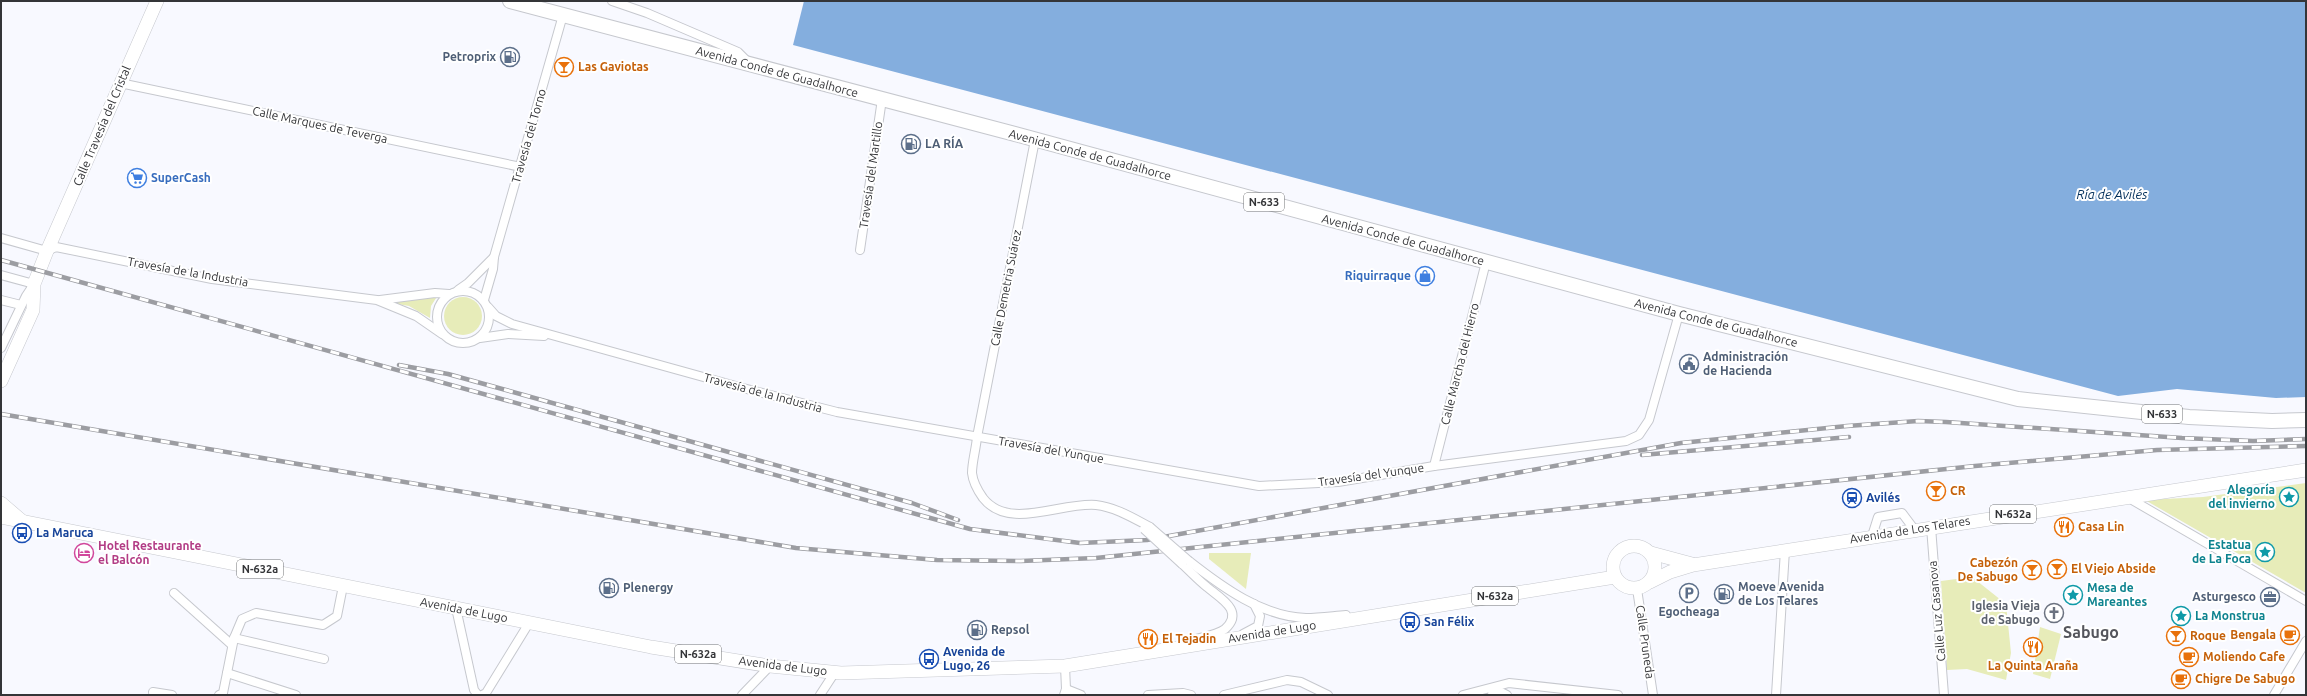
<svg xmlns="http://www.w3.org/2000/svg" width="2307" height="696" viewBox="0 0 2307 696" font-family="Ubuntu,sans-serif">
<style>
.green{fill:#e7ecb9}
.water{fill:#84aede}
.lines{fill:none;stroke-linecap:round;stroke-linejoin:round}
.minor-casing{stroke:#c6c8ce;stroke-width:10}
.primary-casing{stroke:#c6c8ce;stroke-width:14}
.trunk-casing{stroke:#c6c8ce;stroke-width:16}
.minor{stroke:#fff;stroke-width:8}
.primary{stroke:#fff;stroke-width:13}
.trunk{stroke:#fff;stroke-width:14}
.rail-casing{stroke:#9c9da2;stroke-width:4.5}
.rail{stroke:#fff;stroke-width:3;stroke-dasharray:9;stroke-linecap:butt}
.minor-bridge-casing{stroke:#c6c8ce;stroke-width:10;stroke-linecap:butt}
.minor-bridge{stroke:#fff;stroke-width:8}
.labels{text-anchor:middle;stroke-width:4;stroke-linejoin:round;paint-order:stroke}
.shield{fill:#fff;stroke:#717274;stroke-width:1}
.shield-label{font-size:11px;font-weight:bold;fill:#343538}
.service-label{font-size:12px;font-weight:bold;fill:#4e5e75;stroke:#fff;text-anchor:start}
.food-label{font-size:12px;font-weight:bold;fill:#c56008;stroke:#fff;text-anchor:start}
.street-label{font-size:12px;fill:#343538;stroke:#fff}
.shop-label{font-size:12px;font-weight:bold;fill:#366cbe;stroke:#fff;text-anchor:start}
.culture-label{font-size:12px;font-weight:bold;fill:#0d838f;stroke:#fff;text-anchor:end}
.transit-label{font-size:12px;font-weight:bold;fill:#164399;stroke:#fff;text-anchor:start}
.hotel-label{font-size:12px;font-weight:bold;fill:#b23c85;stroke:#fff;text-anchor:start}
.worship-label{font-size:12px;font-weight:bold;fill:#5b616d;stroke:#fff;text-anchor:end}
.water-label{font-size:13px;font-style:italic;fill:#002e5a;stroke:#fff}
.district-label{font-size:16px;font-weight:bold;fill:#55565c;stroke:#fff}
</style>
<rect width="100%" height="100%" fill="#f8f9ff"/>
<g class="green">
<path d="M438 295 431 306 430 318 409 306 387 302Z"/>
<circle cx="463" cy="316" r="19"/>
<path d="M2306 483V593L2145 500 2203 497Z"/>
<path d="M1209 553H1251L1246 589 1209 559Z"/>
<path d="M1972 577 2006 604 2011 653 2006 680 1967 669 1947 670 1941 581Z"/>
<path d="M2040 627 2061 634 2050 679 2033 674Z"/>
</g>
<path class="water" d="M804 1H2306V397L2276 398 2177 389 2118 396 793 45Z"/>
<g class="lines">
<defs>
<g id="minor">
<path d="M612 1 647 13 738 52 747 61"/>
<path d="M120 83 521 167"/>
<path d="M1035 140 977 437C976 449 972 462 972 473 973 482 978 491 983 498 1009 531 1060 502 1096 505 1115 507 1133 518 1150 527"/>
<path d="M1 238 47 251 56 247 212 279 377 300 416 316 442 334"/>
<path d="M860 250 882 99"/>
<path d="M1 275 34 284 26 296 1 348"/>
<path d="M458 290 468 283 494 257"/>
<circle cx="463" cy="317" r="26"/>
<path d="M1 300 21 305"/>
<path d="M380 300 435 293 449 294"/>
<path d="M484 300 493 269 494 257 563 15"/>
<path d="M488 307 496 316 512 324 743 388 837 412 1259 486 1338 482 1434 466 1626 441 1639 435 1649 420 1679 314"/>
<path d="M480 338 508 334 544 336"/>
<path d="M1434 466 1486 262"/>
<path d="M2127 497 2306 601"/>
<path d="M1931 527 1944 695"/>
<path d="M1872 536 1878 517 1902 513 1914 529"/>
<path d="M1189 561C1222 587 1263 617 1306 618 1319 618 1333 616 1346 615"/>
<path d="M1182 564C1190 571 1198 580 1207 587 1220 598 1245 611 1225 629 1217 635 1202 637 1192 640"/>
<path d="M1637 589 1653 695"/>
<path d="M174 593 232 645"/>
<path d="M456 608 474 690 478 695"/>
<path d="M1243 634 1258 626 1260 616 1254 604"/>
<path d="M234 638 324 659"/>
<path d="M227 673 296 695"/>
<path d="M1066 689 1081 695"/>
<path d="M153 692 172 695"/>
<path d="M219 695 223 693 234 638 242 619 256 613 323 625 337 616 343 586"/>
<path d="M482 695 486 693 529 623"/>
<path d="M742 695 770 666"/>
<path d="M820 695 835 672"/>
<path d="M1064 695 1066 689 1065 666"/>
<path d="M1148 695 1183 693 1191 695"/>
<path d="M1224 695 1287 680 1301 682 1328 695"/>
<path d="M1463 695 1509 683 1618 695"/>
<path d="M1492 695 1493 688 1507 695"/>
<path d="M1776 695 1785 550"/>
<path d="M2274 695 2306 641"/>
</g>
<g id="primary">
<path d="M1 381 33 310 34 284 47 251 157 1"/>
<path d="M1 503 22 521"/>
<path d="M1 517 651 647 770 666 841 673 1065 666 1615 577"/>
<circle cx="1634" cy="567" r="21"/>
<path d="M1651 553 1692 564"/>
<path d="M1650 582 1670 572 1693 565 2306 470"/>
</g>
<path id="trunk" d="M510 1 1015 134 1679 314 2018 399 2189 417 2272 421 2306 420"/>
</defs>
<use href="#minor" class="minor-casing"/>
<use href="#primary" class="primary-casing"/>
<use href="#trunk" class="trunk-casing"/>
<use href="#minor" class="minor"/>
<use href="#primary" class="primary"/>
<use href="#trunk" class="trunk"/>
<defs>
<g id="rail">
<path d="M1 260 970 529 1080 543 1147 540 1681 443 1847 426 1918 421 1946 422 2182 438 2253 441 2306 439"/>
<path d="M399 365 448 374 495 387 912 503 958 520"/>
<path d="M1 414 796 548 937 560 1021 561 1096 558 1975 466 2157 450 2306 446"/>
<path d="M1642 455 1849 437"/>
</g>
</defs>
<use href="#rail" class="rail-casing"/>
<use href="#rail" class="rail"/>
<defs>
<g id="minor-bridge">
<path d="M1150 527 1189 561"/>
<path d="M1144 529 1182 564"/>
</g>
</defs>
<use href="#minor-bridge" class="minor-bridge-casing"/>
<use href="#minor-bridge" class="minor-bridge"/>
</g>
<defs>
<symbol id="fuel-ring" viewBox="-11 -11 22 22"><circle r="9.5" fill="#fff" stroke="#5c6f8a" stroke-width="1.5"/><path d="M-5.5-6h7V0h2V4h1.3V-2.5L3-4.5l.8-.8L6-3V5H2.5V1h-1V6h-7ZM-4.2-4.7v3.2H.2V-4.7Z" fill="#5c6f8a"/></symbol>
<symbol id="bar-ring" viewBox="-11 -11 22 22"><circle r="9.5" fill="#fff" stroke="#e8710a" stroke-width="1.5"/><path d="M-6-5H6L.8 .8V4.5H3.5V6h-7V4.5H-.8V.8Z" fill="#e8710a"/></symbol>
<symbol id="supermarket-ring" viewBox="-11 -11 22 22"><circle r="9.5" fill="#fff" stroke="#3f7fe0" stroke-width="1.5"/><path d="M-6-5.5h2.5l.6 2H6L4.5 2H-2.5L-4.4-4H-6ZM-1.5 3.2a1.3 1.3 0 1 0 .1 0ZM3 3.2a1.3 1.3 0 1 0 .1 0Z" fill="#3f7fe0"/></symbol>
<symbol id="shop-ring" viewBox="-11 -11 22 22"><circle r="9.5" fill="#fff" stroke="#3f7fe0" stroke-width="1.5"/><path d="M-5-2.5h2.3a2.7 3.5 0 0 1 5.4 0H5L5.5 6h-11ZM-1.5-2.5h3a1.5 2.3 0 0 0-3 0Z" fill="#3f7fe0"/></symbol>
<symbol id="civic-ring" viewBox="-11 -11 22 22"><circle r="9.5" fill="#fff" stroke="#5c6f8a" stroke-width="1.5"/><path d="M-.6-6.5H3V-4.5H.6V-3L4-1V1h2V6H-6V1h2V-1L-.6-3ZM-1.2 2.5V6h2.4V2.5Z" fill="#5c6f8a"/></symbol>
<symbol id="sight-ring" viewBox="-11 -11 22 22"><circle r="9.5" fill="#fff" stroke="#0f9aa8" stroke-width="1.5"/><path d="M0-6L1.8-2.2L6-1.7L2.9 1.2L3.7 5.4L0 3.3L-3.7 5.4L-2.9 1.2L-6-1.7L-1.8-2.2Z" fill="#0f9aa8"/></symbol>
<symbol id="station-ring" viewBox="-11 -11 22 22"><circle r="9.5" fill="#fff" stroke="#1a4fb4" stroke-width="1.5"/><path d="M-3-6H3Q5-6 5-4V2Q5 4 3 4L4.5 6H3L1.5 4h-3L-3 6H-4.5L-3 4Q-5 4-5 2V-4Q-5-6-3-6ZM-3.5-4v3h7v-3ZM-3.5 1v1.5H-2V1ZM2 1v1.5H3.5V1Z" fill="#1a4fb4"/></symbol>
<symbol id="restaurant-ring" viewBox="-11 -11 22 22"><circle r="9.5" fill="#fff" stroke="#e8710a" stroke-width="1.5"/><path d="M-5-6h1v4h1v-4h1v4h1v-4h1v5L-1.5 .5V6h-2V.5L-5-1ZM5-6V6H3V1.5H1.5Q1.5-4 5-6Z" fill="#e8710a"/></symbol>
<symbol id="bus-ring" viewBox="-11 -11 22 22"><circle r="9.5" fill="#fff" stroke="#1a4fb4" stroke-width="1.5"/><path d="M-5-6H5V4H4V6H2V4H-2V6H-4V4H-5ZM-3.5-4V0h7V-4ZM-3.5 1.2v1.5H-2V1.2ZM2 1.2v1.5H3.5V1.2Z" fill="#1a4fb4"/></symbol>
<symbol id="hotel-ring" viewBox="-11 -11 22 22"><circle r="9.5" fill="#fff" stroke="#d1479c" stroke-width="1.5"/><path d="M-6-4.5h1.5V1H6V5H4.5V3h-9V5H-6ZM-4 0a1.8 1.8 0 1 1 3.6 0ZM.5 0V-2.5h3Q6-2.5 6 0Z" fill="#d1479c"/></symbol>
<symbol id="parking-ring" viewBox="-11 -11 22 22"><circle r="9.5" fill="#fff" stroke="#5c6f8a" stroke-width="1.5"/><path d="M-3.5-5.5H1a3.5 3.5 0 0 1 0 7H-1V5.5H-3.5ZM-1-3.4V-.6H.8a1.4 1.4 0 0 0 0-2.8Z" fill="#5c6f8a"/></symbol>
<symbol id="office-ring" viewBox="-11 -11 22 22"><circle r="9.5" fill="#fff" stroke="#5c6f8a" stroke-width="1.5"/><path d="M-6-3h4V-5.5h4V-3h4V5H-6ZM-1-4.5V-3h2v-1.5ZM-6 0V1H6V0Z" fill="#5c6f8a"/></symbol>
<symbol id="church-ring" viewBox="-11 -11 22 22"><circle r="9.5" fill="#fff" stroke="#6b7280" stroke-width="1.5"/><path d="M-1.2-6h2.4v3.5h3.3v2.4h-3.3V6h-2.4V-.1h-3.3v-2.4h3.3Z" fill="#6b7280"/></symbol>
<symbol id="cafe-ring" viewBox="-11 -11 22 22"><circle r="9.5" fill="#fff" stroke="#e8710a" stroke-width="1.5"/><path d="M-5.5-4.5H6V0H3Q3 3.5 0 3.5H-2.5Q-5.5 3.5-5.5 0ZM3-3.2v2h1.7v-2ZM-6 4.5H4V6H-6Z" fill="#e8710a"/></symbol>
</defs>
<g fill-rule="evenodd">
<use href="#fuel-ring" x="499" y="46" width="22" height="22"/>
<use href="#bar-ring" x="553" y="56" width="22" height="22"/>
<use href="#fuel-ring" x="900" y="133" width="22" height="22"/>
<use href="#supermarket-ring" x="126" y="167" width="22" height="22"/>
<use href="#shop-ring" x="1414" y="265" width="22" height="22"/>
<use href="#civic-ring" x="1678" y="353" width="22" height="22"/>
<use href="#bar-ring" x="1925" y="480" width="22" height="22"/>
<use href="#sight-ring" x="2278" y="486" width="22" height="22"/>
<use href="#station-ring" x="1841" y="487" width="22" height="22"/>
<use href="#restaurant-ring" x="2053" y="516" width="22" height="22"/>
<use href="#bus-ring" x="11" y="522" width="22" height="22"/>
<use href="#sight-ring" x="2254" y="541" width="22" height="22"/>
<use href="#hotel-ring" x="73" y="542" width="22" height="22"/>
<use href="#bar-ring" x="2046" y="558" width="22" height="22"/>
<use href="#bar-ring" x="2021" y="559" width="22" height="22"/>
<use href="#fuel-ring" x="598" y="577" width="22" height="22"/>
<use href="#parking-ring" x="1678" y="582" width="22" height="22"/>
<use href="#fuel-ring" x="1713" y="583" width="22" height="22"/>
<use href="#sight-ring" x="2062" y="584" width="22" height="22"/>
<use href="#office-ring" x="2259" y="586" width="22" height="22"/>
<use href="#church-ring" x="2043" y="602" width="22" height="22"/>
<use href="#sight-ring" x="2170" y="605" width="22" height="22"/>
<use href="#bus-ring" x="1399" y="611" width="22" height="22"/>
<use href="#fuel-ring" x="966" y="619" width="22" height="22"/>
<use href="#cafe-ring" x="2279" y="624" width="22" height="22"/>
<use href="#bar-ring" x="2165" y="625" width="22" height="22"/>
<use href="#restaurant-ring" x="1137" y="628" width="22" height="22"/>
<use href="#restaurant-ring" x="2022" y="636" width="22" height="22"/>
<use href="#cafe-ring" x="2178" y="646" width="22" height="22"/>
<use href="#bus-ring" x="918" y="648" width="22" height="22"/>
<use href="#cafe-ring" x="2170" y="668" width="22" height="22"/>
</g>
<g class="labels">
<g class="shield">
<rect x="1244" y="193" width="40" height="18" rx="3"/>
<rect x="2142" y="405" width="40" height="18" rx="3"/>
<rect x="1990" y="505" width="46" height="18" rx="3"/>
<rect x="237" y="560" width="46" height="18" rx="3"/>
<rect x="1472" y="587" width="46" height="18" rx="3"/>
<rect x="675" y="645" width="46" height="18" rx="3"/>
</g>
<g class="shield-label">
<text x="1264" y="206">N-633</text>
<text x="2162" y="418">N-633</text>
<text x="2013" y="518">N-632a</text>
<text x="260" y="573">N-632a</text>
<text x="1495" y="600">N-632a</text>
<text x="698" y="658">N-632a</text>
</g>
<g class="service-label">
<text x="496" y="61" text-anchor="end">Petroprix</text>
<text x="925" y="148">LA RÍA</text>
<text x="1703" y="361">Administración<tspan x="1703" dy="14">de Hacienda</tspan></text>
<text x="1738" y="591">Moeve Avenida<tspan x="1738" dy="14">de Los Telares</tspan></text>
<text x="623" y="592">Plenergy</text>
<text x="2256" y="601" text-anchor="end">Asturgesco</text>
<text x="1689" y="616" text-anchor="middle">Egocheaga</text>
<text x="991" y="634">Repsol</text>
</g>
<g class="food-label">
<text x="578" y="71">Las Gaviotas</text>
<text x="1950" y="495">CR</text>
<text x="2078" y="531">Casa Lin</text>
<text x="2018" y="567" text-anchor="end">Cabezón<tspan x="2018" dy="14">De Sabugo</tspan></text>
<text x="2071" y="573">El Viejo Abside</text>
<text x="2276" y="639" text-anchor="end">Bengala</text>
<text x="2190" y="640">Roque</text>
<text x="1162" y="643">El Tejadin</text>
<text x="2203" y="661">Moliendo Cafe</text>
<text x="2033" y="670" text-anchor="middle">La Quinta Araña</text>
<text x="2195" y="683">Chigre De Sabugo</text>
</g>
<g class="street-label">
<text transform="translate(777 72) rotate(15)" y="4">Avenida Conde de Guadalhorce</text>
<text transform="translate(320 125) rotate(12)" y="4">Calle Marques de Teverga</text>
<text transform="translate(102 126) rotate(-67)" y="4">Calle Travesía del Cristal</text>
<text transform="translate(529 136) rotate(-74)" y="4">Travesía del Torno</text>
<text transform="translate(1090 155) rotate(15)" y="4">Avenida Conde de Guadalhorce</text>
<text transform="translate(871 175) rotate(-82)" y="4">Travesía del Martillo</text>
<text transform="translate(1403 240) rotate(15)" y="4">Avenida Conde de Guadalhorce</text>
<text transform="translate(188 272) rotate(10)" y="4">Travesía de la Industria</text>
<text transform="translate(1006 288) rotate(-79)" y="4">Calle Demetria Suárez</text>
<text transform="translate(1716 323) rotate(14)" y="4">Avenida Conde de Guadalhorce</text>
<text transform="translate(1460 364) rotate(-76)" y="4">Calle Marcha del Hierro</text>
<text transform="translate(763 393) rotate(15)" y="4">Travesía de la Industria</text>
<text transform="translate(1051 450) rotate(10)" y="4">Travesía del Yunque</text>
<text transform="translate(1371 475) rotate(-8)" y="4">Travesía del Yunque</text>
<text transform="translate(1910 530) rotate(-9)" y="4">Avenida de Los Telares</text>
<text transform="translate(464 610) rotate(11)" y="4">Avenida de Lugo</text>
<text transform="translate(1937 611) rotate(-95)" y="4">Calle Luz Casanova</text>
<text transform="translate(1272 632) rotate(-9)" y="4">Avenida de Lugo</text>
<text transform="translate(1645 642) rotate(82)" y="4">Calle Pruneda</text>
<text transform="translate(783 666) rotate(7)" y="4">Avenida de Lugo</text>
</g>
<g class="shop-label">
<text x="151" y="182">SuperCash</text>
<text x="1411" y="280" text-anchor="end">Riquirraque</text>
</g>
<g class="culture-label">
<text x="2275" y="494">Alegoría<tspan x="2275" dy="14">del invierno</tspan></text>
<text x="2251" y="549">Estatua<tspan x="2251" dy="14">de La Foca</tspan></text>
<text x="2087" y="592" text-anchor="start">Mesa de<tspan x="2087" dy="14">Mareantes</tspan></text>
<text x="2195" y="620" text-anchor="start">La Monstrua</text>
</g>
<g class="transit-label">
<text x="1866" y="502">Avilés</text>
<text x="36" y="537">La Maruca</text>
<text x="1424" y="626">San Félix</text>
<text x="943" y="656">Avenida de<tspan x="943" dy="14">Lugo, 26</tspan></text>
</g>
<g class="hotel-label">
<text x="98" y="550">Hotel Restaurante<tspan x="98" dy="14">el Balcón</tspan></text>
</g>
<g class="worship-label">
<text x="2040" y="610">Iglesia Vieja<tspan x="2040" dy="14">de Sabugo</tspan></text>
</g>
<g class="water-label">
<text x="2112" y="199">Ría de Avilés</text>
</g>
<g class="district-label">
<text x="2091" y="638">Sabugo</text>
</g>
</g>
<rect width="2307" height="696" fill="none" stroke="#343538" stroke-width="4"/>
</svg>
